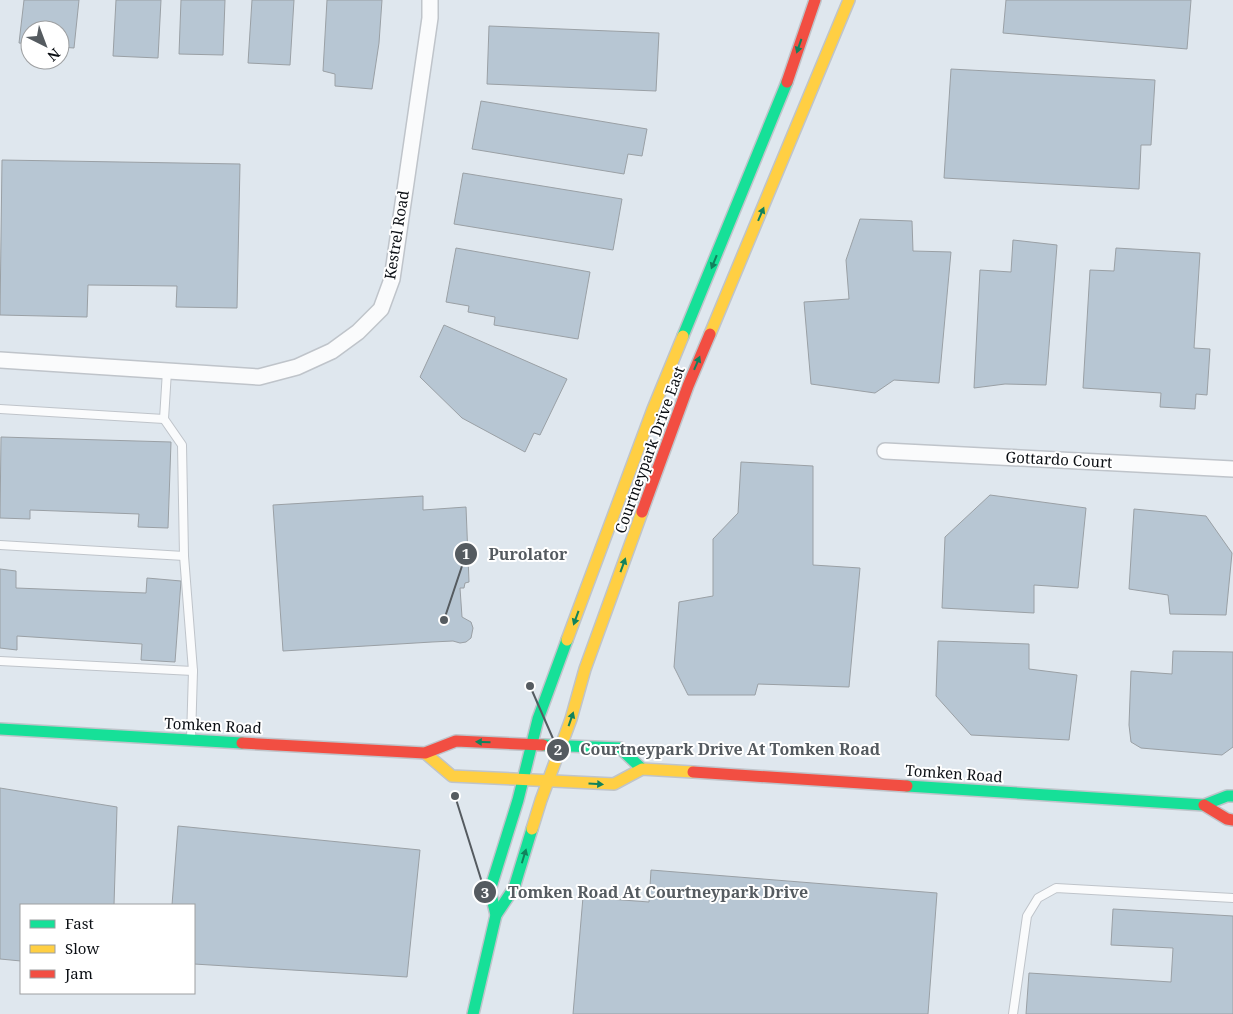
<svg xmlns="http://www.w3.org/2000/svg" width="1233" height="1014" viewBox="0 0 1233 1014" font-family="'Noto Serif',serif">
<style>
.building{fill:#b7c6d3;stroke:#9aa0a5}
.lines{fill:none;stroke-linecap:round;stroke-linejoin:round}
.lane-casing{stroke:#bfc4ca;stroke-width:10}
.street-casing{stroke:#bfc4ca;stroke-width:18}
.fast-casing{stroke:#bfc4ca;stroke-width:14}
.slow-casing{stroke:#bfc4ca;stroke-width:14}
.jam-casing{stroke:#bfc4ca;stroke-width:14}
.lane{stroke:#fafbfc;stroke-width:8}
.street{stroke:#fafbfc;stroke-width:15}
.fast{stroke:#16e098;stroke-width:11}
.slow{stroke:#ffcf43;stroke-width:11}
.jam{stroke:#f24e42;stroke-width:11}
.oneway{fill:#11825d}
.labels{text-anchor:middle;stroke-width:4;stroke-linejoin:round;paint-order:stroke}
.street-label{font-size:15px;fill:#0b0f14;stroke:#fff}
.leader{fill:none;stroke:#555b60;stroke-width:2}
.callout-dot{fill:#555b60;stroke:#fff;stroke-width:2}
.mark-label{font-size:15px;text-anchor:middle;font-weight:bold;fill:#fff}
.callout-label{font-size:16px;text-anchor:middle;font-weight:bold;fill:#555b60;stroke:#fff;stroke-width:4;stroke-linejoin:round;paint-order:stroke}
</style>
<rect width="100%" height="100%" fill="#dfe7ee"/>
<g class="building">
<path d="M24 0H79L74 48 60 47V30H30V44L19 43Z"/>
<path d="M116 0H161L158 58 113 56Z"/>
<path d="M181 0H225L223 55 179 54Z"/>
<path d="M252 0H294L290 65 248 63Z"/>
<path d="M327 0H382L379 43 372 89 335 86V74L323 71Z"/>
<path d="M1006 0H1191L1187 49 1003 33Z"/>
<path d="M489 26 659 33 656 91 487 84Z"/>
<path d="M951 69 1155 80 1151 145H1141L1139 189 944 178Z"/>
<path d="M481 101 647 129 642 156 628 154 624 174 472 149Z"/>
<path d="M2 160 240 164 237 308 176 307 177 286 88 285 87 317 0 315Z"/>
<path d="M463 173 622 199 613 250 454 224Z"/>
<path d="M860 219 912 221 913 251 951 252 939 383 894 380 875 393 811 384 804 302 849 299 846 260Z"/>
<path d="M1013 240 1057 245 1046 385 1005 384 974 388 980 270 1011 272Z"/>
<path d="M456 248 590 272 578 339 494 325 495 317 468 312 469 306 446 302Z"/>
<path d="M1116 248 1200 253 1194 348 1210 349 1207 395 1196 394 1195 409 1160 407 1161 393 1083 388 1090 270 1114 271Z"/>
<path d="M444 325 567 379 540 435 534 433 525 452 462 418 420 377Z"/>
<path d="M1 437 171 442 168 528 138 527 139 514 30 510V519L0 518Z"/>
<path d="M741 462 813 466V565L860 568 849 687 758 684 755 695H688L674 667 679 602 713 596V539L738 513Z"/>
<path d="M990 495 1086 508 1078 588 1034 585V613L942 608 945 537Z"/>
<path d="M423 496V510L466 507 469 582 465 583 464 588H460L462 617 471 622 473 628 471 638 466 642 460 643 453 641 432 642 283 651 273 505Z"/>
<path d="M1134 509 1206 516 1232 553 1226 615 1170 614 1168 595 1129 589Z"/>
<path d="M0 569 16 571V588L146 593 147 578 181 581 175 662 141 660 142 644 17 636V650L0 648Z"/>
<path d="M938 641 1029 644V669L1077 675 1069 740 971 735 936 696Z"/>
<path d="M1173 651 1233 652V747L1222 755 1141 748 1131 742 1129 725 1131 671 1172 674Z"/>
<path d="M0 788 117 807 114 905H21V961L0 959Z"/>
<path d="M178 826 420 850 407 977 194 964V905H172Z"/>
<path d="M651 870 937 893 928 1014H573L583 897 649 902Z"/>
<path d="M1113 909 1233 916V1014H1026L1029 973 1171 982 1173 948 1111 945Z"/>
</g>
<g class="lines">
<defs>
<g id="lane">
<path d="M167 371 164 419 182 445 184 556 193 671 191 738"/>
<path d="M0 409 164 419"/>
<path d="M0 545 184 556"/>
<path d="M0 661 193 671"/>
<path d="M1013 1014 1027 916 1038 898 1056 888 1233 898"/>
</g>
<g id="street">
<path d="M0 360 259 377 297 367 332 351 358 332 381 309 392 279 430 18V0"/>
<path d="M885 451 1233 469"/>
</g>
<g id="fast">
<path d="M683 336 787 82"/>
<path d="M0 729 242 743"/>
<path d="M543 745 620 748 642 769"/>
<path d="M907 786 1204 805 1227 796H1233"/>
<path d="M496 915 490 890 518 800 538 719 567 640"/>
<path d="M473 1014 496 915 514 888 532 829"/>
</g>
<g id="slow">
<path d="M710 334 849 0"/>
<path d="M567 640 653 409 683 336"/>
<path d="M425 753 452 776 614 784 642 769 693 772"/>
<path d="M532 829 541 800 571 719 585 669 642 512"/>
</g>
<g id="jam">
<path d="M787 82 815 0"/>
<path d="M642 512 688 386 710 334"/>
<path d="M242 743 425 753 456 741 543 745"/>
<path d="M693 772 907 786"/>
<path d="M1204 805 1227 819 1233 820"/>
</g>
</defs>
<use href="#lane" class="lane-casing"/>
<use href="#street" class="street-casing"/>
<use href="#fast" class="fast-casing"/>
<use href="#slow" class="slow-casing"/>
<use href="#jam" class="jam-casing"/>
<use href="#lane" class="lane"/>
<use href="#street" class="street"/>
<use href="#fast" class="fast"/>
<use href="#slow" class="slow"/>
<use href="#jam" class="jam"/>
</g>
<defs><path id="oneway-solid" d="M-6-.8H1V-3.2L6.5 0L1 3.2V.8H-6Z" transform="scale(1.25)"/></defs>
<g class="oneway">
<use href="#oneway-solid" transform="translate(799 46) rotate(109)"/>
<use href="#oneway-solid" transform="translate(761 214) rotate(-67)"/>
<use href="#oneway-solid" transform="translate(714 262) rotate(112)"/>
<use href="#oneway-solid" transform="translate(697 363) rotate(-67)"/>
<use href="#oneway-solid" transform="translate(623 565) rotate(-70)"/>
<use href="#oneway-solid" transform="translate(576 618) rotate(110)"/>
<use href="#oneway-solid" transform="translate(571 719) rotate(-71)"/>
<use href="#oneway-solid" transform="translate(483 742) rotate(-178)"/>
<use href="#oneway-solid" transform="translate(596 784) rotate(3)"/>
<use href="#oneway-solid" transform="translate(524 856) rotate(-73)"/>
</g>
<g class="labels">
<g class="street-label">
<text transform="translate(397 235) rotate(-81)" y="5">Kestrel Road</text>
<text transform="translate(650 450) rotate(-70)" y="5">Courtneypark Drive East</text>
<text transform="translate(1059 460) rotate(3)" y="5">Gottardo Court</text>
<text transform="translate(213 726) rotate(3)" y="5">Tomken Road</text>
<text transform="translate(954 774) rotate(4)" y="5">Tomken Road</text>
</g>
</g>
<path class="leader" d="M444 620L466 554M530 686L558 750M455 796L485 892"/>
<g class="callout-dot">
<circle cx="444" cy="620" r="5"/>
<circle cx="530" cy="686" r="5"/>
<circle cx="455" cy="796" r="5"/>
<circle cx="466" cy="554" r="12"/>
<circle cx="558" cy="750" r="12"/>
<circle cx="485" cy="892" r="12"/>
</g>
<g class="mark-label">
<text x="466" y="559">1</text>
<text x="558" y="755">2</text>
<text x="485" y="898">3</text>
</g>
<g class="callout-label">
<text x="528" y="560">Purolator</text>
<text x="730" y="755">Courtneypark Drive At Tomken Road</text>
<text x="658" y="898">Tomken Road At Courtneypark Drive</text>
</g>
<rect x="20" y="904" width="175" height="90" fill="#ffffff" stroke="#9d9fa1"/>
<rect x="30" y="920" width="25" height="8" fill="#16e098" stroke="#9d9fa1"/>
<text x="65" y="929" font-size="15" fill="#0b0f14">Fast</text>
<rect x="30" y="945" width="25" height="8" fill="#ffcf43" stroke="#9d9fa1"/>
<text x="65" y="954" font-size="15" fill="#0b0f14">Slow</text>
<rect x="30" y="970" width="25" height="8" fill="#f24e42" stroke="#9d9fa1"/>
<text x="65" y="979" font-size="15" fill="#0b0f14">Jam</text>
<g transform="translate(45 45) rotate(138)"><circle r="24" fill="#ffffff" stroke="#9d9fa1"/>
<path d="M0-4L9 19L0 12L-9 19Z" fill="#555b60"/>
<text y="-8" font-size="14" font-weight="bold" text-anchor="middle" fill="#0b0f14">N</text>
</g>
</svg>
